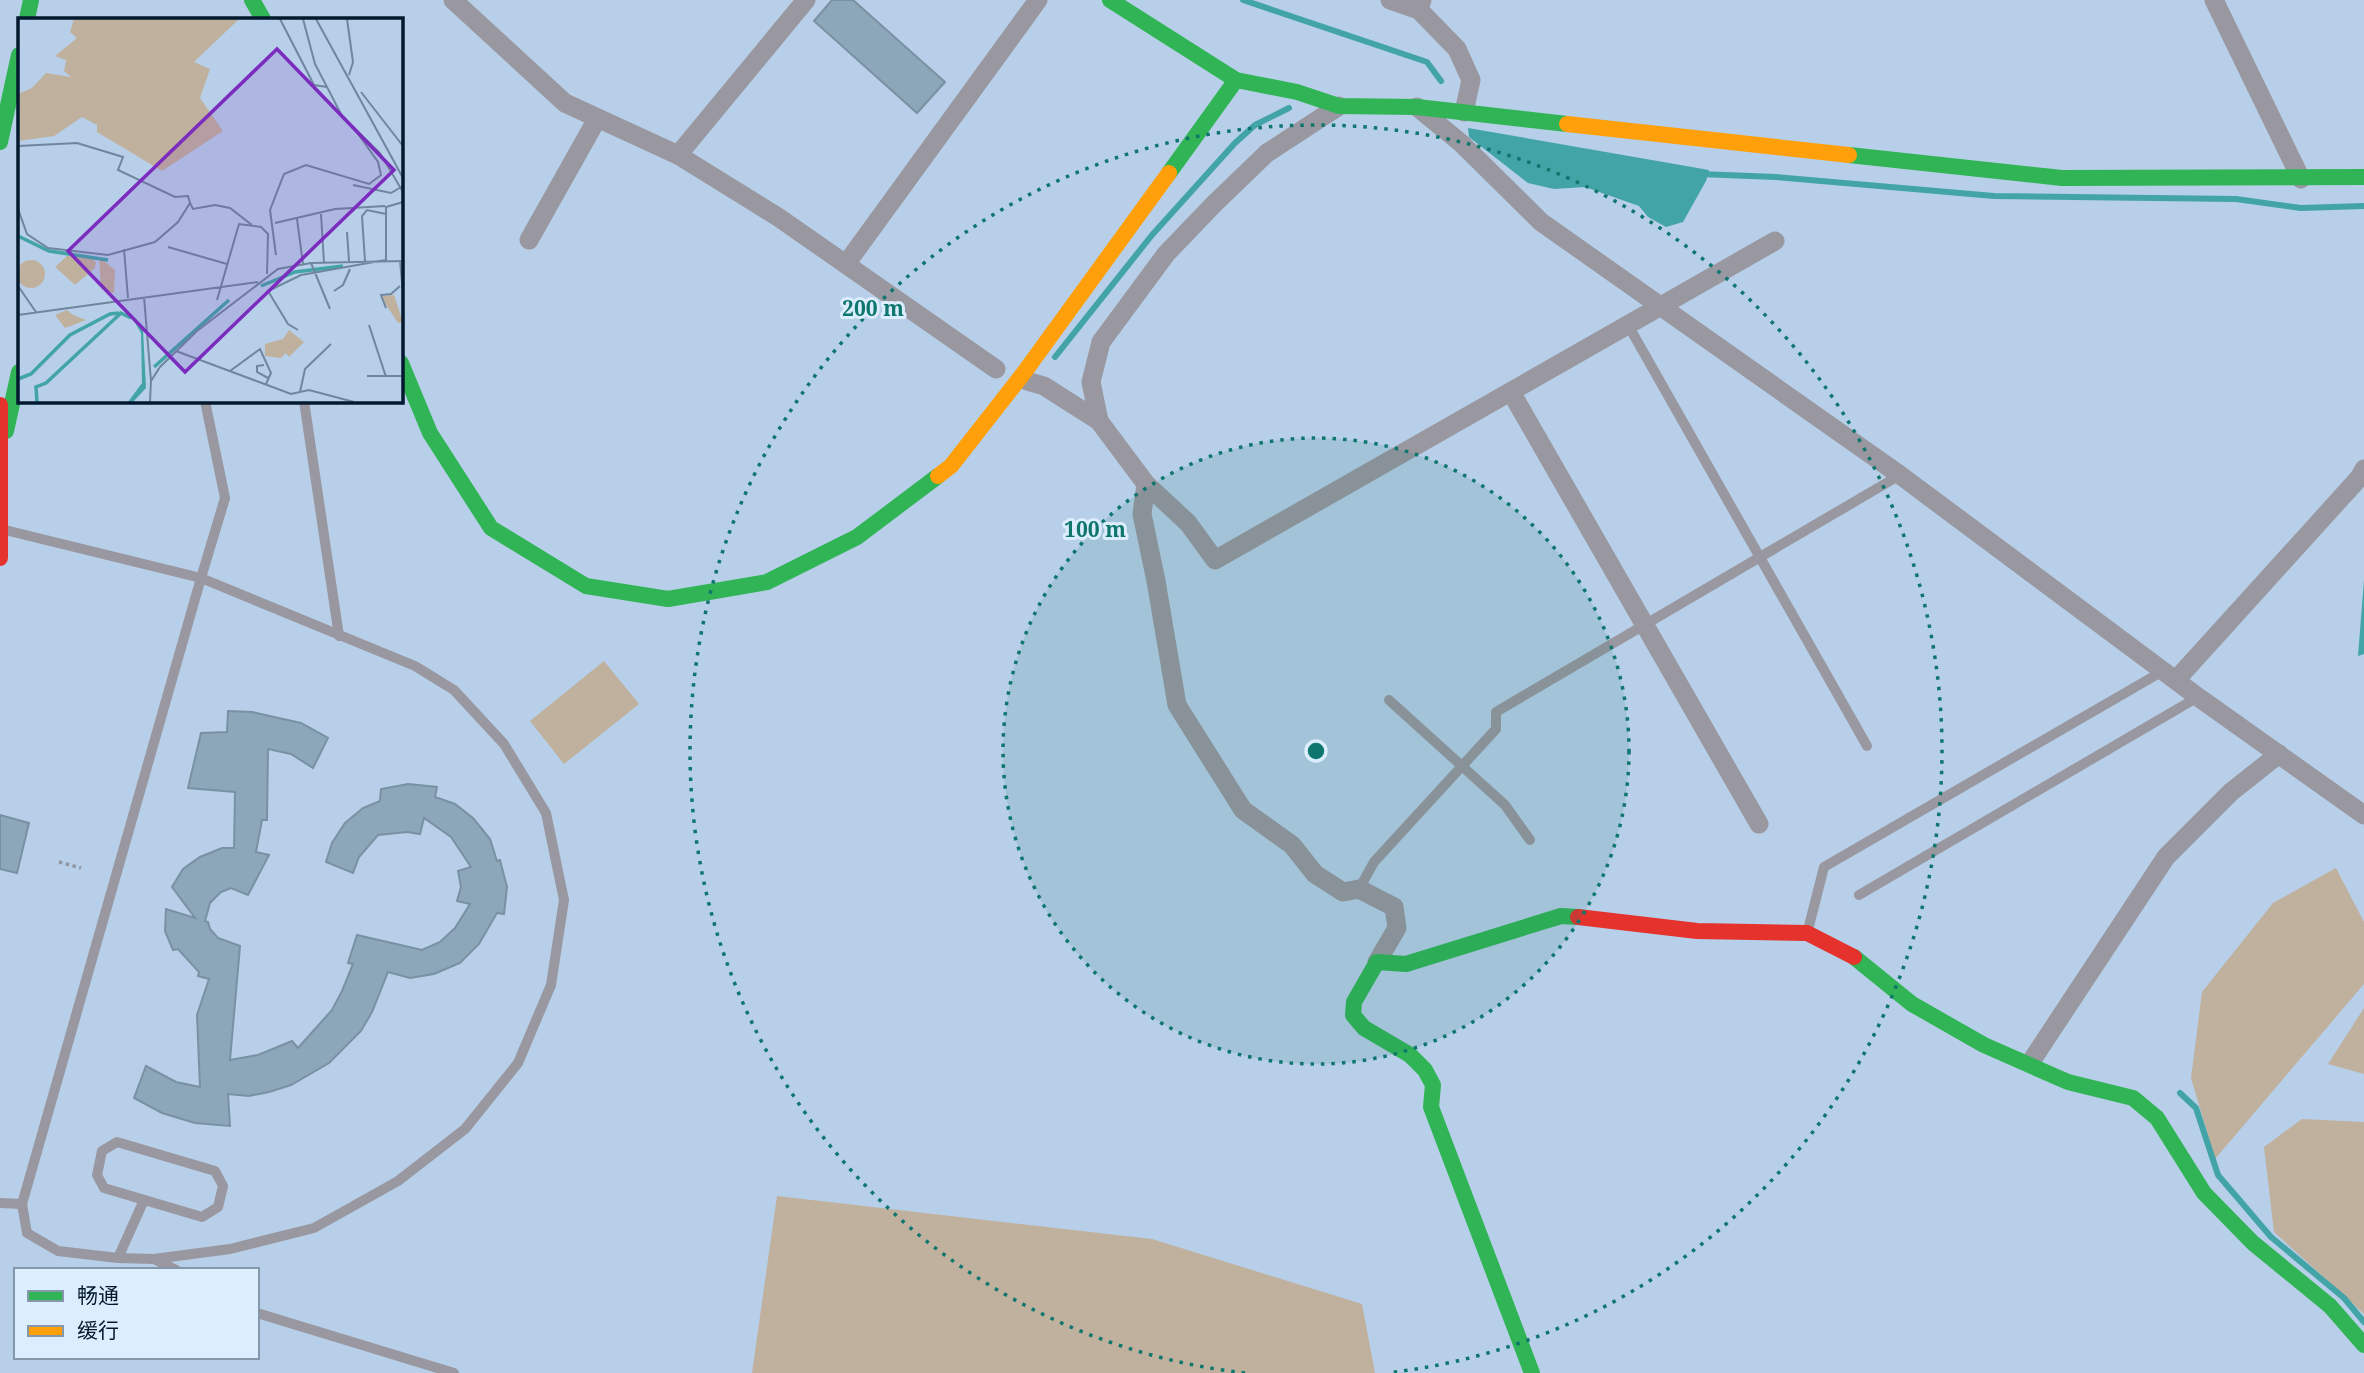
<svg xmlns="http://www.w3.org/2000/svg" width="2364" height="1373" viewBox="0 0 2364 1373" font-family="'Noto Serif','Noto Sans SC',serif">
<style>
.green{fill:#c0b19e}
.water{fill:#42a4a7}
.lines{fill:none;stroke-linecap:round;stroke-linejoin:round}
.stream{stroke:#42a4a7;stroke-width:6}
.building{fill:#8ca7ba;stroke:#7991a2;stroke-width:2}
.path{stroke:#9196a1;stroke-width:3.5;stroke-dasharray:3.5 3.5;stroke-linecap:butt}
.lane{stroke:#99979f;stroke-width:10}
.street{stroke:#99979f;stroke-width:19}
.fast{stroke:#30b455;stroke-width:16}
.slow{stroke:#ff9f0a;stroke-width:16}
.jam{stroke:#e5322d;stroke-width:16}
.ring{fill:none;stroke:#0f766e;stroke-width:3.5;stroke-dasharray:3.5 7}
.inset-river{fill:none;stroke:#42a4a7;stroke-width:3.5}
.inset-road{fill:none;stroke:#6f869e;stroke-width:2}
.view{fill:#7b2cbf;fill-opacity:0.15;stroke:#7b2cbf;stroke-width:3.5}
.inset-edge{fill:none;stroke:#03192e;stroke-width:3.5}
.centre{fill:#0f766e;stroke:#dcedfe;stroke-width:3.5}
.ring-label{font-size:21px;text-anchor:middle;font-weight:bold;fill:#0f766e;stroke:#dcedfe;stroke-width:6;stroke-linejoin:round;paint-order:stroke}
</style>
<rect width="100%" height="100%" fill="#b7cfe8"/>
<g class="green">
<path d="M604 661 639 704 564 764 530 721Z"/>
<path d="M2336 868 2364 922V984L2215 1159 2191 1078 2202 992 2273 903Z"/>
<path d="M2364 1008V1074L2328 1064Z"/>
<path d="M2302 1119 2364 1122V1314L2274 1232 2264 1147Z"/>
<path d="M777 1196 1152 1239 1362 1304 1375 1373H752Z"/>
</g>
<g class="water">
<path d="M1468 128 1709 170 1706 181 1683 222 1666 227 1648 217 1639 206 1585 187 1554 189 1528 183 1469 137Z"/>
<path d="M2364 580V654L2358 656Z"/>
</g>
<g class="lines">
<g class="stream">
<path d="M1243 0 1427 62 1441 81"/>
<path d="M1699 174 1776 177 1994 196 2236 199 2301 208 2364 206"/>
<path d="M1055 357 1152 235 1235 143 1255 125 1289 108"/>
<path d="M2180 1093 2196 1108 2218 1175 2271 1237 2344 1298 2364 1322"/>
</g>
</g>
<g class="building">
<path d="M832 0H853L945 82 917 113 814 21Z"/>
<path d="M228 711 252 712 301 723 328 738 313 768 291 754 268 749 267 820H262L256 852 269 855 248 895 231 888 221 892 210 903 205 921 208 922 210 929 218 938 240 946 230 1060 258 1055 292 1041 298 1048 332 1010 342 991 353 964 348 963 357 935 422 950 440 942 455 928 470 904 457 901 461 887 458 871 471 867 451 837 424 818 420 834 407 832 378 835 359 857 353 873 326 862 332 843 345 823 363 808 380 801 381 789 408 784 437 787 435 797 455 804 473 818 490 839 497 861 500 860 507 887 504 914 497 913 479 944 460 963 434 974 410 978 388 972 372 1012 361 1031 329 1063 291 1085 269 1092 249 1096 228 1094 230 1126 195 1123 162 1113 134 1098 146 1066 176 1082 200 1087 197 1015 209 979 198 976 199 972 178 949 173 950 165 931 166 909 195 918 172 887 183 869 200 857 222 848H234L235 792 188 788 201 733 227 732Z"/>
<path d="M0 815 29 823 17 873 0 869Z"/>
</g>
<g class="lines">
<path class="path" d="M59 862 81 868"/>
<g class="lane">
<path d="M1628 325 1867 746"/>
<path d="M304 401 339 636"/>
<path d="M5 530 201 578 415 666 454 690 504 744 546 813 564 900 551 985 518 1063 465 1129 398 1181 314 1228 230 1249 154 1259 118 1258 58 1251 27 1233 22 1204 201 578 225 498 205 401"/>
<path d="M1389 700 1505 805 1530 840"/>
<path d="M1359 889 1374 862 1496 729V712L1900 475"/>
<path d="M1859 895 2198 697"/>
<path d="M1808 930 1824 867 2163 671"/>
<path d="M117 1142 215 1171 223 1186 218 1207 202 1217 104 1188 97 1175 102 1151Z"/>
<path d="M0 1203 22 1204"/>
<path d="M118 1258 144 1200"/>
<path d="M154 1259 176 1270"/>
<path d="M257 1313 454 1373"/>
</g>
<g class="street">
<path d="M453 0 565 103 678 155 778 217 996 369"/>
<path d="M1390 0 1419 10 1422 0"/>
<path d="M2214 0 2301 179"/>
<path d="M1419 10 1457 49 1471 80 1464 112"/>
<path d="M1339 106 1267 153 1214 204 1166 254 1101 342 1091 382 1099 421 1146 484 1188 523 1215 560 1775 241"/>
<path d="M1417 107 1461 143 1541 222 1900 475 2198 697 2364 815"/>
<path d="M678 155 806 0"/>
<path d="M529 240 597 119"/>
<path d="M846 264 1038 0"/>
<path d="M1027 381 1044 386 1099 421"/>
<path d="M1511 392 1759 824"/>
<path d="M1146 484 1142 514 1156 581 1177 705 1243 810 1292 845 1315 874 1343 892 1359 889 1394 907 1397 928 1377 962"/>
<path d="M2176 680 2359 478 2364 469"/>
<path d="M2030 1063 2166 857 2231 792 2279 754"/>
</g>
<g class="fast">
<path d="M252 0 263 19"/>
<path d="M1110 0 1236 80 1297 92 1339 106 1417 107 1567 124"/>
<path d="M27 19 31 0"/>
<path d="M0 142 19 55"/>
<path d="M1849 155 2062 178 2364 177"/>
<path d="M1169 173 1236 80"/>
<path d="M401 363 430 433 491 528 586 586 668 599 767 582 857 537 938 476"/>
<path d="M6 431 19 372"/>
<path d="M1854 957 1912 1004 1984 1045 2068 1082 2133 1098 2157 1118 2204 1193 2253 1243 2330 1306 2364 1345"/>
<path d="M1532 1373 1431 1107 1433 1085 1425 1070 1410 1055 1364 1028 1353 1015 1354 1002 1377 962 1406 964 1561 916 1578 917"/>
</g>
<g class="slow">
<path d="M1567 124 1849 155"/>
<path d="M938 476 951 466 1023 374 1169 173"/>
</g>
<g class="jam">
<path d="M0 405V558"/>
<path d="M1578 917 1697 931 1807 933 1854 957"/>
</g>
</g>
<circle cx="1316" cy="751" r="313" fill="#0f766e" fill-opacity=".12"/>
<g class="ring">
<circle cx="1316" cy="751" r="313"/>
<path d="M1245 1373A626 626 0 1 1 1387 1373"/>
</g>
<g transform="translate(18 18)">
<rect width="385" height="385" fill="#b7cfe8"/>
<path d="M56 1H221L176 44 192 51 182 80 205 113 144 153 79 114V107L64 99 36 118 0 123V76L14 70 28 55 53 59 46 53 48 42 37 38 59 20 52 14ZM70 237 78 244 77 250 57 267 37 249 49 238ZM81 239 97 252 96 275 83 271ZM-1 256a14 14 0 1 1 28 0a14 14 0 1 1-28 0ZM376 277 385 304 380 305 365 282V278ZM49 292 55 297 68 302 47 310 37 297ZM271 312 286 324 271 339 268 335 263 340 247 338V326L265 321Z" fill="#c0b19e"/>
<path d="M112 296 125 312 128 370 115 384H110L124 365 123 315Z" fill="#42a4a7"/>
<path class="inset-river" d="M0 218 31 233 90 242M243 268 277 254 325 248M136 349 211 282M0 361 13 356 52 317 92 296 101 295M19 384 18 369 28 365 103 295 113 300"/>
<path class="inset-road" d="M262 1 296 67 309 69M285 1 297 46 324 98 362 135 385 174M298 1 385 160M329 1 335 44 331 57M343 74 385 128M0 128 59 125 105 139 100 152 157 179 170 178 172 185 160 204 137 224 90 237 30 230 9 216 0 191M335 167 373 175 385 168M172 185 175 191 197 187 212 190 234 207M303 196 306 245M279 201 285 246M257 205 317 191 367 188M329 214 331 243M150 229 209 246M106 231 110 280M258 237 252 192 266 156 288 147 351 166 363 157 360 144 338 113M347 243 344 198 349 192 368 196M382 243 385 275M293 245 312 291M0 268 18 294M316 273 325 267 332 251M126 279 133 363M199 282 221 206 243 209 250 216 249 256M368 290 363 277 373 276 382 268M0 297 240 264M351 307 368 359M280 312 270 306 250 273 283 257 368 242V189L385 184M158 333 273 376 291 372 336 384M246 347 239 348V354L250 360M212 353 242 331 253 355 248 366M349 358H385M282 374 287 351 313 326M132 384 133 363 142 349 179 313 260 251 293 245 385 243"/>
<path class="view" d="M259 31 376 152 167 354 50 233Z"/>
<rect width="385" height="385" class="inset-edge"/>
</g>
<circle cx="1316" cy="751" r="10" class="centre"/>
<g class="ring-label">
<text x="873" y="316">200 m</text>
<text x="1095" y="537">100 m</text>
</g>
<rect x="14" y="1268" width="245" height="91" fill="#dcedfe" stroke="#8598ab" stroke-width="2"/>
<rect x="28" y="1291" width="35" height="10" fill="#30b455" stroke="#8598ab" stroke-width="2"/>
<text x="77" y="1303" font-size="21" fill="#03192e">畅通</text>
<rect x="28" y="1326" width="35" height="10" fill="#ff9f0a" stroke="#8598ab" stroke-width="2"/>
<text x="77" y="1338" font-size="21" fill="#03192e">缓行</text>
</svg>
